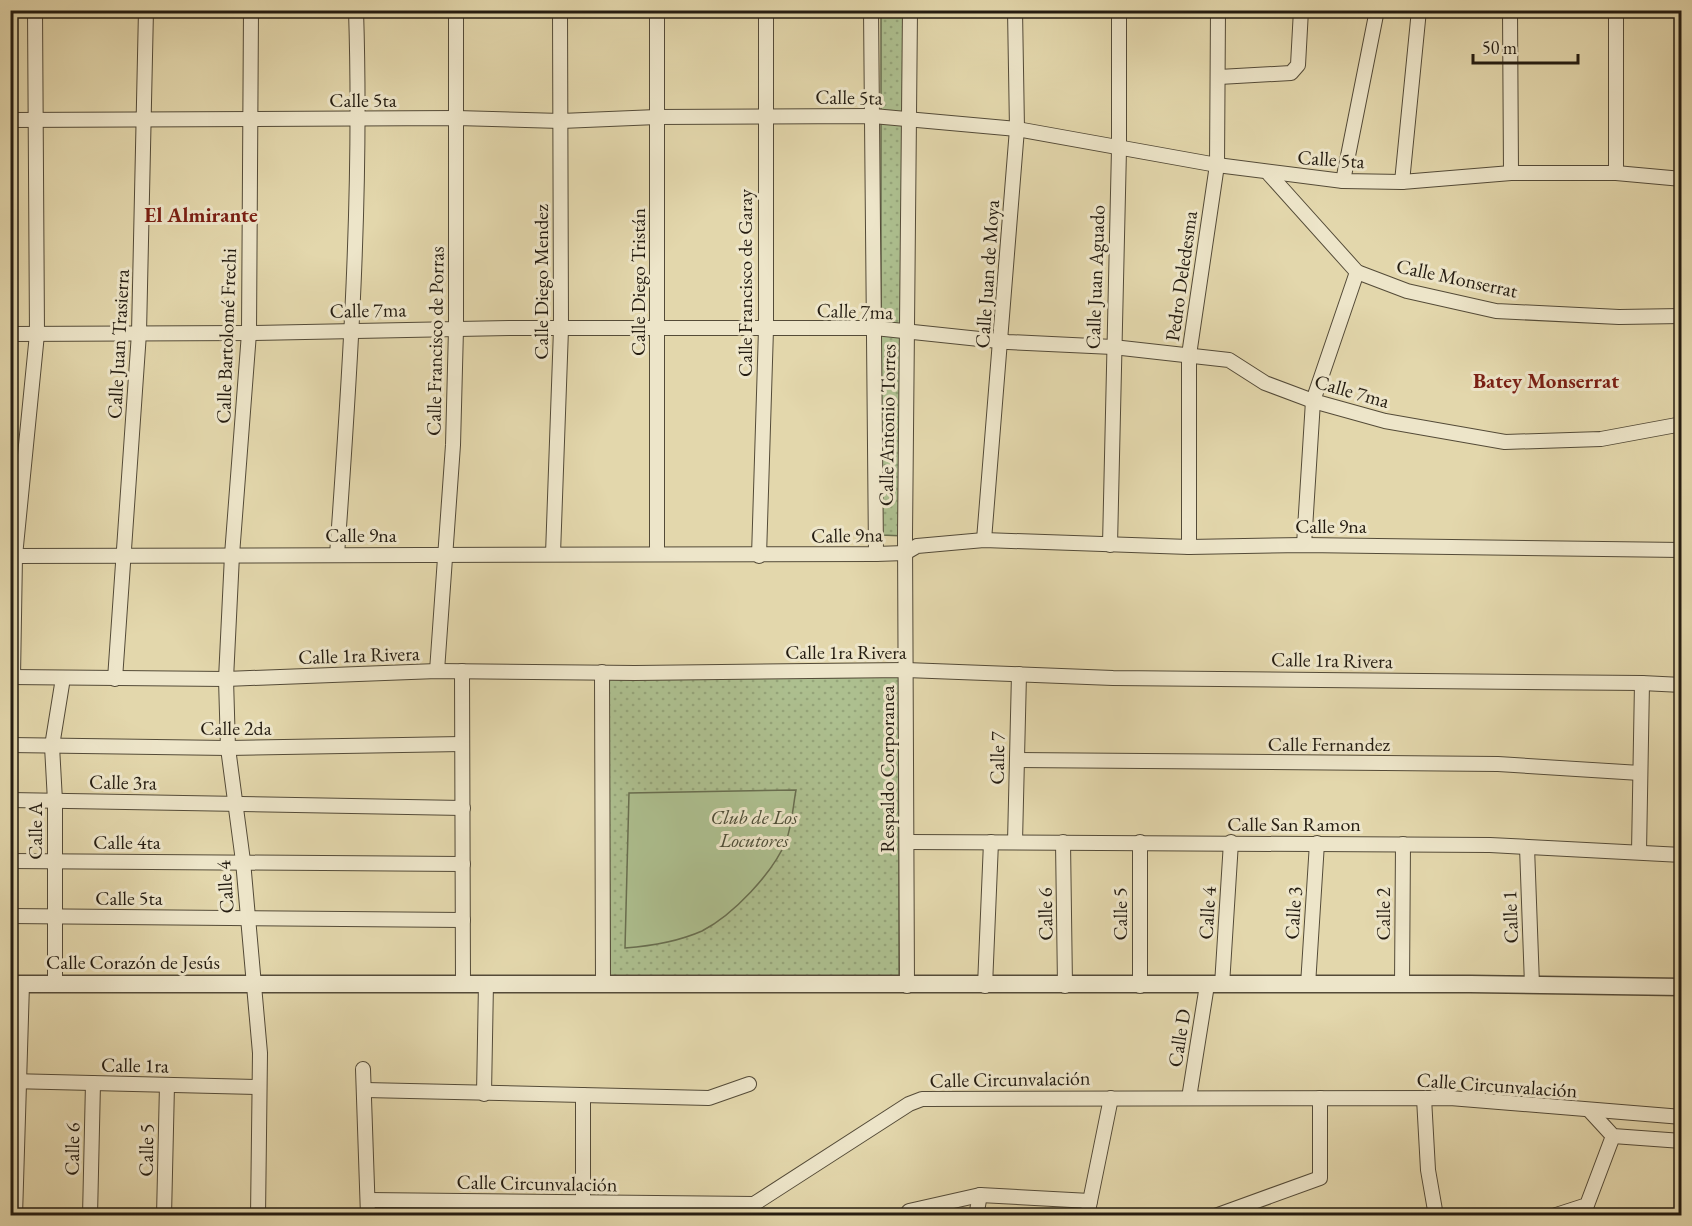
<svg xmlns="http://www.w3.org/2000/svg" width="1692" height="1226" viewBox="0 0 1692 1226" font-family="'EB Garamond',serif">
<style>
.park{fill:url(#park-dots);stroke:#686e50;stroke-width:1.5}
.garden{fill:#adbf8f;stroke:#686e50;stroke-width:1.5}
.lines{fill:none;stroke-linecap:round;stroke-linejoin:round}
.minor-casing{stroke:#544b38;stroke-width:16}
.tertiary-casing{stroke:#544b38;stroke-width:19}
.minor{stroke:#ede5c9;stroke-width:14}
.tertiary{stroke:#ede5c9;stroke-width:16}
.labels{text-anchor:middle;stroke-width:6;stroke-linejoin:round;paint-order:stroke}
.street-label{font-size:20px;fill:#241c11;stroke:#ede5c9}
.park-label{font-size:20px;font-style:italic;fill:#4d4d37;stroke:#ede5c9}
.neighbourhood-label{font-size:21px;font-weight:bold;fill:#7a1f14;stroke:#ede5c9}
</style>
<defs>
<pattern id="park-dots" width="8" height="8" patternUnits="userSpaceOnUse" patternTransform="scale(1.5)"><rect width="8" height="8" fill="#adbf8f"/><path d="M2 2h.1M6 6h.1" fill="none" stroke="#95a47a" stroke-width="1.8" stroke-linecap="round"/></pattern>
</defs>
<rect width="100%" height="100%" fill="#e3d7ac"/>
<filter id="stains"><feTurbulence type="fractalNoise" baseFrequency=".00333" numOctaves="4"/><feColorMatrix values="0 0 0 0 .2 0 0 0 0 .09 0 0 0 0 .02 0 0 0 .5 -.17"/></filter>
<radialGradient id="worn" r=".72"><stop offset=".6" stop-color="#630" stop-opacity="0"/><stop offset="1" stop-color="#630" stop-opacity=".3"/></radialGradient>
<g class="park">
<path d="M881 11H910L905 536 881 535Z"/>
<path d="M899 677V980L610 977 608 679Z"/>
<path d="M657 1209 748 1213 749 1215H657Z"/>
</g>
<path class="garden" d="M796 790C793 806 792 826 786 841 773 873 733 915 702 931 677 942 652 946 625 948L629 793Z"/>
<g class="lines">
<defs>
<g id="minor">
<path d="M251 10 249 333 232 555 226 679 228 748 243 861 260 1053 258 1216"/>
<path d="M657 10V554"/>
<path d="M871 10 876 554"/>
<path d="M1510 10 1511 173"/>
<path d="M1219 77 1291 73 1298 65 1301 10"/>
<path d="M10 120 457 118 561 121 657 117 873 116 1017 129 1217 165 1343 181 1402 182 1511 173H1616L1682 179"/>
<path d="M1616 173V10"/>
<path d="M1269 174 1357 272 1407 291 1496 311 1619 317 1682 316"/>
<path d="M1343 181 1377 10"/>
<path d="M1402 182 1419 10"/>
<path d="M10 334 249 333 509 328H875L1008 342 1113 347 1229 360 1265 383 1313 401 1385 421 1505 442 1601 439 1682 424"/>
<path d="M984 540 1017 129 1015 10"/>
<path d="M1110 545 1119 149V10"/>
<path d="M1304 545 1313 401 1357 272"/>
<path d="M1189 547V355L1217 165 1218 10"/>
<path d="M553 554 561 329 560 10"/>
<path d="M337 555C350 374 362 192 356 10"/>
<path d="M10 556 876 554 905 553 917 546 984 540 1189 547 1304 545 1682 550"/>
<path d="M759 556 766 329V10"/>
<path d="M437 671 453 445 456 329V10"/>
<path d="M462 671 463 983"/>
<path d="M602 672 603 983"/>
<path d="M10 677 226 679 437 671 635 673 906 670 1113 678 1642 683 1682 685"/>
<path d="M13 677 15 556 37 334 35 10"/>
<path d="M115 679 139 333 146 10"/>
<path d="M10 745 228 748 462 744"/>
<path d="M1017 760 1498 764 1640 773"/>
<path d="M10 800 463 808"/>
<path d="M907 842 1490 845 1682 855"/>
<path d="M1015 842 1019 674"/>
<path d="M1063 842 1065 986"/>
<path d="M1527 847 1532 985"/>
<path d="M1639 852 1642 683"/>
<path d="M10 861 463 864"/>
<path d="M10 916 463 920"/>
<path d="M55 984V801L52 746 63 678"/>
<path d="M1222 985 1231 842"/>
<path d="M1308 985 1317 843"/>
<path d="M1402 985 1403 844"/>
<path d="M907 986 905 536 910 10"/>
<path d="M985 986 991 842"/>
<path d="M1140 986V842"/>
<path d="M363 1069 368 1216"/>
<path d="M10 1081 259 1087"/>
<path d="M365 1090 709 1098 749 1084"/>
<path d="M484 1094 486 983"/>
<path d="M583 1095V1203"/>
<path d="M1189 1098 1207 985"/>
<path d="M1424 1098 1428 1170 1436 1216"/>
<path d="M1590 1111 1613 1136 1682 1141"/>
<path d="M368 1200 754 1204 909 1104 922 1099 1450 1098 1682 1117"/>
<path d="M15 1216 22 984"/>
<path d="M90 1216 93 1083"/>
<path d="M164 1216 167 1085"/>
<path d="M905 1216 909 1211 980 1195 1090 1201"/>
<path d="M976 1216 980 1195"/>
<path d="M1087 1216 1111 1098"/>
<path d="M1215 1216 1320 1178V1098"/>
<path d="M1553 1216 1587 1205 1613 1136"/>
</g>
<path id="tertiary" d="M10 984H1470L1682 987"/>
</defs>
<use href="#minor" class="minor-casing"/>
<use href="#tertiary" class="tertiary-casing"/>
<use href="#minor" class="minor"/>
<use href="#tertiary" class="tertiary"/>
</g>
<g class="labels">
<g class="street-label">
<text transform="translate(849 97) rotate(1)" y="7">Calle 5ta</text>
<text x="363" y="107">Calle 5ta</text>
<text transform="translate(1331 159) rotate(4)" y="7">Calle 5ta</text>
<text transform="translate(987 274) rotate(-86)" y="7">Calle Juan de Moya</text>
<text transform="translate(1181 276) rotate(-82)" y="7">Pedro Deledesma</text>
<text transform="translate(1095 277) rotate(-88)" y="7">Calle Juan Aguado</text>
<text transform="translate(1457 278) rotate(12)" y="7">Calle Monserrat</text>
<text transform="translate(541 282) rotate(-90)" y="7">Calle Diego Mendez</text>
<text transform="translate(638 282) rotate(-90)" y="7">Calle Diego Tristán</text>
<text transform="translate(745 283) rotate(-90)" y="7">Calle Francisco de Garay</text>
<text transform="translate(368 310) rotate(-1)" y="7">Calle 7ma</text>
<text transform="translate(855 311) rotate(2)" y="7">Calle 7ma</text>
<text transform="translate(226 336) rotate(-88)" y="7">Calle Bartolomé Frechi</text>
<text transform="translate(435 341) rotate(-89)" y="7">Calle Francisco de Porras</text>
<text transform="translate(118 344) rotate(-87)" y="7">Calle Juan Trasierra</text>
<text transform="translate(1352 391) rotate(16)" y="7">Calle 7ma</text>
<text transform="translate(887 425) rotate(-89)" y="7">Calle Antonio Torres</text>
<text x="1331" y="533">Calle 9na</text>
<text x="361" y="542">Calle 9na</text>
<text transform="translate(847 535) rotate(-1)" y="7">Calle 9na</text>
<text x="846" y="659">Calle 1ra Rivera</text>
<text transform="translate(359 655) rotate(-2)" y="7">Calle 1ra Rivera</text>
<text transform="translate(1332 660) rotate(1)" y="7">Calle 1ra Rivera</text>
<text x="236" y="735">Calle 2da</text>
<text x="1329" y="751">Calle Fernandez</text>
<text transform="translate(997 758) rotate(-89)" y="7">Calle 7</text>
<text transform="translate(887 769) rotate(-90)" y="7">Respaldo Corporanea</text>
<text transform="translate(123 782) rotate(1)" y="7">Calle 3ra</text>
<text x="1294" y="831">Calle San Ramon</text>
<text transform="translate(35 831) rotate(-90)" y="7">Calle A</text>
<text x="127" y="849">Calle 4ta</text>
<text transform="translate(225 887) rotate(-94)" y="7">Calle 4</text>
<text x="129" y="905">Calle 5ta</text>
<text transform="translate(1207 913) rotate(-86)" y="7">Calle 4</text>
<text transform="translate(1293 913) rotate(-86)" y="7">Calle 3</text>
<text transform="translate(1045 914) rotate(-91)" y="7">Calle 6</text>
<text transform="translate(1120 914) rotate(-90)" y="7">Calle 5</text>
<text transform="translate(1383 914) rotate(-90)" y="7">Calle 2</text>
<text transform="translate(1510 917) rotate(-92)" y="7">Calle 1</text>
<text x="133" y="969">Calle Corazón de Jesús</text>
<text transform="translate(1179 1038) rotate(-81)" y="7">Calle D</text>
<text transform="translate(135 1065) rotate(1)" y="7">Calle 1ra</text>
<text transform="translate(1010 1079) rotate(-1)" y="7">Calle Circunvalación</text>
<text transform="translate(1497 1085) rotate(4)" y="7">Calle Circunvalación</text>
<text transform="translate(72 1149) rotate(-89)" y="7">Calle 6</text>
<text transform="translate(146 1150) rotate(-89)" y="7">Calle 5</text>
<text transform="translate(537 1183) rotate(1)" y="7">Calle Circunvalación</text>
</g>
<g class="park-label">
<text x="754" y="824">Club de Los<tspan x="754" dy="23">Locutores</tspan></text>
</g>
<g class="neighbourhood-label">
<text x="201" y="222">El Almirante</text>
<text x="1546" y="388">Batey Monserrat</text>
</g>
</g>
<rect width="1692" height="1226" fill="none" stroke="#e3d7ac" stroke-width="36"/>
<rect x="12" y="12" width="1668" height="1202" fill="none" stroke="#241c11" stroke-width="3"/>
<rect x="18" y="18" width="1656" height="1190" fill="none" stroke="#241c11" stroke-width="1.5"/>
<path d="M1473 54v9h105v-9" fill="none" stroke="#241c11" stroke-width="3"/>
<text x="1482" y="54" font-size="18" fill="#241c11" stroke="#ede5c9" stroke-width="4.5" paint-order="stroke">50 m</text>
<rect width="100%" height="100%" filter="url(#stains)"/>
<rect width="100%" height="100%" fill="url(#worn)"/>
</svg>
